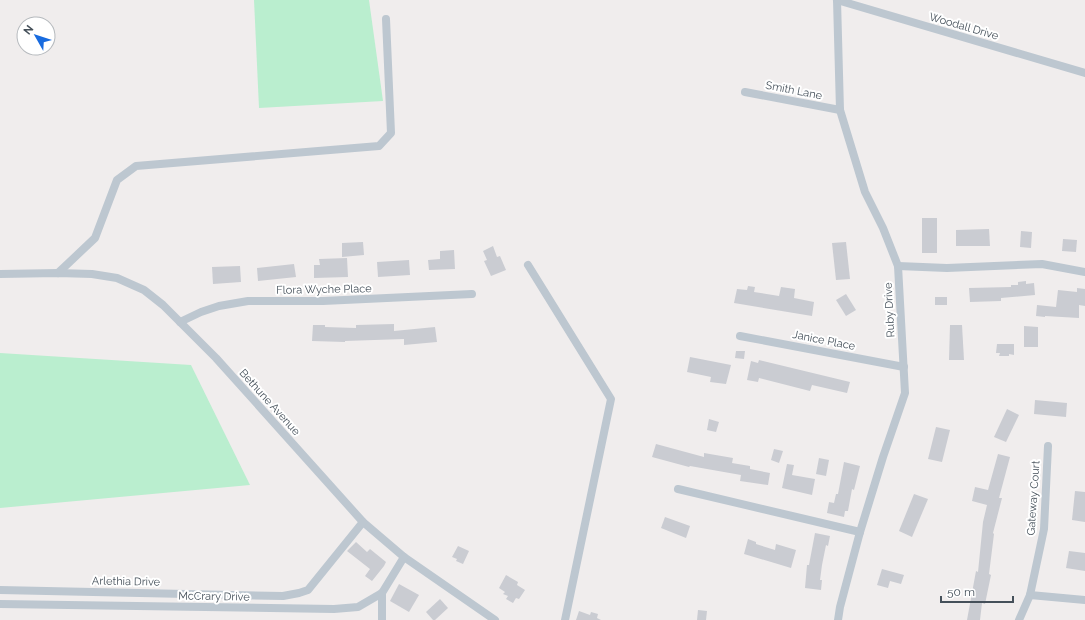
<svg xmlns="http://www.w3.org/2000/svg" width="1085" height="620" viewBox="0 0 1085 620" font-family="Raleway,sans-serif">
<style>
.green{fill:#baeecf}
.building{fill:#caccd2}
.lines{fill:none;stroke-linecap:round;stroke-linejoin:round}
.minor{stroke:#bdc7d0;stroke-width:8}
.labels{text-anchor:middle;stroke-width:4;stroke-linejoin:round;paint-order:stroke}
.street-label{font-size:11px;fill:#45505a;stroke:#fff}
</style>
<rect width="100%" height="100%" fill="#f0eded"/>
<g class="green">
<path d="M254 0H369L383 101 259 108Z"/>
<path d="M0 353 191 365 250 485 0 508Z"/>
</g>
<g class="building">
<rect x="922" y="218" width="15" height="35"/>
<path d="M989 229 990 246H956V230Z"/>
<path d="M1021 231 1032 232 1031 248 1020 247Z"/>
<path d="M1063 239 1077 240 1076 252 1062 251Z"/>
<path d="M363 242 364 255 342 257V243Z"/>
<path d="M846 242 850 279 836 280 832 243Z"/>
<path d="M493 246 497 257 500 256 506 270 491 276 484 261 487 260 483 251Z"/>
<path d="M454 250 455 269 429 270 428 260 440 259V251Z"/>
<path d="M347 258 348 277 314 278V265H320L319 259Z"/>
<path d="M409 260 410 275 378 277 377 262Z"/>
<path d="M294 264 296 277 258 281 257 268Z"/>
<path d="M240 266 241 282 213 284 212 267Z"/>
<path d="M1026 281V284L1034 283 1035 295 1001 298V301L970 302 969 288 1011 287V285H1018V282Z"/>
<path d="M748 286 755 287 754 292 779 296 781 287 795 289 794 298 814 302 812 316 734 303 737 289 747 290Z"/>
<path d="M1077 288 1085 289V306L1079 305V318L1045 316V317L1036 316 1037 305 1056 307 1058 290 1077 292Z"/>
<path d="M846 294 856 310 846 316 836 300Z"/>
<rect x="935" y="297" width="12" height="8"/>
<path d="M394 324V331L435 327 437 342 404 345V339L345 341V342L312 341 313 325H325V327L356 328V325Z"/>
<path d="M950 325H962L964 360H949Z"/>
<path d="M1024 326 1038 327V347H1024Z"/>
<path d="M997 344H1014V355L1009 354V356H999L1000 353H996Z"/>
<path d="M736 351H745L744 359 735 358Z"/>
<path d="M690 357 731 365 726 384 710 382 711 377 687 372Z"/>
<path d="M759 360 850 382 847 393 812 385 810 391 759 378 758 382 747 380 751 361 758 363Z"/>
<path d="M1035 400 1067 403 1066 417 1034 414Z"/>
<path d="M1007 409 1019 415 1006 442 994 437Z"/>
<path d="M709 419 719 422 716 432 707 430Z"/>
<path d="M936 427 950 430 942 462 928 459Z"/>
<path d="M656 444 704 457V453L733 458 732 463 750 466V469L770 473 768 485 740 481 741 475 690 466 689 467 652 457Z"/>
<path d="M774 449 783 451 779 463 771 460Z"/>
<path d="M998 454 1010 457 999 498H1002L993 533 994 534 989 574 991 575 985 604 982 603 980 620H967L976 571 978 572 983 522 987 505 972 501 975 487 988 490Z"/>
<path d="M819 458 829 460 826 476 816 474Z"/>
<path d="M844 462 860 466 854 490 852 489 848 511H845L844 517 827 513 829 502 834 503 836 494H838Z"/>
<path d="M787 464 794 465 792 475 815 479 812 495 782 488Z"/>
<path d="M1075 491 1085 492V522L1072 520Z"/>
<path d="M914 494 928 499 912 537 899 531Z"/>
<path d="M665 517 690 526 686 538 661 528Z"/>
<path d="M815 533 830 536 828 546 826 545 822 565 820 580H822L821 590 805 588 807 565H809Z"/>
<path d="M748 539 756 542V544L775 550 776 544 796 550 791 568 744 554Z"/>
<path d="M356 542 367 552 370 549 386 562 384 566 372 581 365 576 370 569 347 551Z"/>
<path d="M458 546 469 551 463 564 456 561 457 559 452 557Z"/>
<path d="M1069 551 1085 553V571L1066 568Z"/>
<path d="M882 569 904 575 901 584 890 581 888 588 877 585Z"/>
<path d="M506 575 518 582 517 585 525 590 519 599 516 598 513 603 506 599 508 596 503 594 505 592 499 588Z"/>
<path d="M399 584 419 595 409 612 390 601Z"/>
<path d="M440 599 448 608 435 620H433L426 612Z"/>
<path d="M698 610 707 611 706 620H697Z"/>
<path d="M579 611 590 615 591 612 598 614 597 618 601 620H576Z"/>
</g>
<g class="lines">
<g class="minor">
<path d="M837 0 840 110 865 192 883 228 898 266 905 393 883 457 860 532 840 607 838 620"/>
<path d="M837 0 1085 73"/>
<path d="M745 92 840 110"/>
<path d="M528 265 611 399 565 620"/>
<path d="M898 266 947 268 1042 264 1085 272"/>
<path d="M58 273 95 238 117 180 136 166 379 146 391 133 386 19"/>
<path d="M0 274 58 273 92 274 117 278 144 290 163 305 216 358 363 522 404 557 495 620"/>
<path d="M180 322 201 312 219 306 248 301H323L472 294"/>
<path d="M740 336 904 367"/>
<path d="M678 489 860 532"/>
<path d="M0 590 283 596 299 593 308 590 363 522"/>
<path d="M1030 595 1085 600"/>
<path d="M0 604 334 609 358 607 382 593 404 557"/>
<path d="M382 620V593"/>
<path d="M1019 620 1030 595 1044 529 1048 446"/>
</g>
</g>
<g class="labels">
<g class="street-label">
<text transform="translate(964 26) rotate(16)" y="4">Woodall Drive</text>
<text transform="translate(794 90) rotate(11)" y="4">Smith Lane</text>
<text transform="translate(324 289) rotate(-1)" y="4">Flora Wyche Place</text>
<text transform="translate(889 310) rotate(-93)" y="4">Ruby Drive</text>
<text transform="translate(824 340) rotate(11)" y="4">Janice Place</text>
<text transform="translate(270 402) rotate(48)" y="4">Bethune Avenue</text>
<text transform="translate(1033 498) rotate(-86)" y="4">Gateway Court</text>
<text transform="translate(126 581) rotate(1)" y="4">Arlethia Drive</text>
<text transform="translate(214 596) rotate(1)" y="4">McCrary Drive</text>
</g>
</g>
<g transform="translate(36 36) rotate(309)"><circle r="19" fill="#ffffff" stroke="#b5b9bd"/>
<path d="M0-3L7 15L0 10L-7 15Z" fill="#186bdf"/>
<text y="-6" font-size="11" font-weight="bold" text-anchor="middle" fill="#45505a">N</text>
</g>
<path d="M941 596v6h72v-6" fill="none" stroke="#45505a" stroke-width="2"/>
<text x="947" y="596" font-size="12" fill="#45505a" stroke="#ffffff" stroke-width="3" paint-order="stroke">50 m</text>
</svg>
